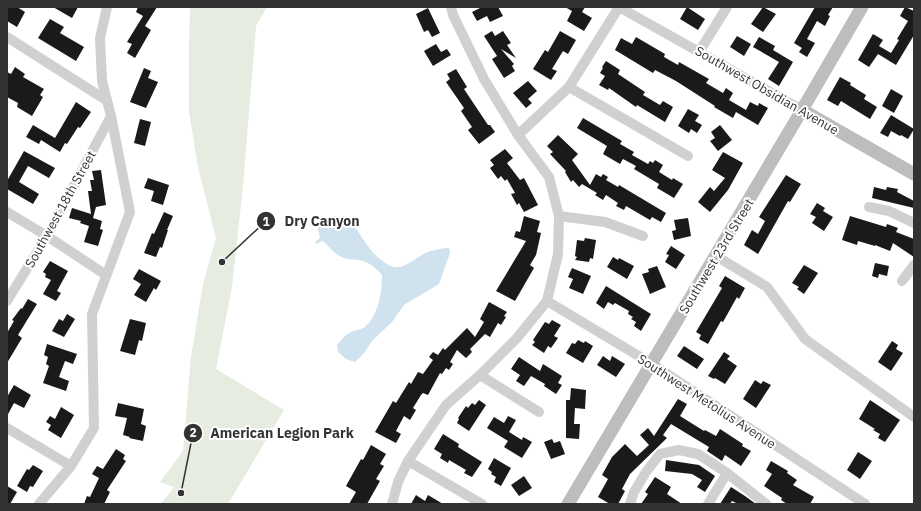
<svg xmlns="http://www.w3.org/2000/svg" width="921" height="511" viewBox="0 0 921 511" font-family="'IBM Plex Sans',sans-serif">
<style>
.green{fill:#e6ecdf}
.water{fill:#cfe2ee}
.building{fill:#1a1a1a}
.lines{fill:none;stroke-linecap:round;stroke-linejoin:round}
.street{stroke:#d0d0d0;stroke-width:10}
.secondary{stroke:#bdbdbd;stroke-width:13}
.labels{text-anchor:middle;stroke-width:4;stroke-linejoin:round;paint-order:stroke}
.street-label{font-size:13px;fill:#333;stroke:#fff}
.leader{fill:none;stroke:#333;stroke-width:1.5}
.callout-dot{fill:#333;stroke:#fff;stroke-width:1.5}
.mark-label{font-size:12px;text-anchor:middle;font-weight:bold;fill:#fff}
.callout-label{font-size:14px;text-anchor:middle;font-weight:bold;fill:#333;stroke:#fff;stroke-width:4;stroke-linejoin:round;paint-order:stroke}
</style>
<rect width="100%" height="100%" fill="#fff"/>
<path class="green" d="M190 7H267L256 26 243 187 232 287 216 369 284 410 228 504H161L174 487 160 482 183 451 191 357 203 284 216 238 198 167 189 112V47Z"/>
<path class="water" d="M349 224C358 228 359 234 365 242 370 249 376 257 384 262 402 276 412 258 428 252 434 250 443 248 449 248L450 253 439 284 404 305 392 322 372 341 364 353 355 362 346 359 338 352 337 345C341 340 345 335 351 332 355 330 361 330 365 327 379 315 382 291 382 275 375 267 368 261 358 260 352 259 347 260 342 257 333 254 329 245 322 241L316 244 315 242 320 238 318 229 319 226C324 225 327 227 332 227 338 228 343 226 349 224Z"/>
<g class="building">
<path d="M7 7H17L25 12 17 27 7 21Z"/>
<path d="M53 7H78L72 18Z"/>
<path d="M138 7H157L145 26 151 30 135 58 127 53 132 44 127 42 143 16 136 12Z"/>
<path d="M482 7H498L503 16 490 22 487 16 477 21 472 12Z"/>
<path d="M565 7H585L582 12 592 18 584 31 567 21 572 11Z"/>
<path d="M687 7 705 19 698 30 680 19Z"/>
<path d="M763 7 776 14 763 32 751 24Z"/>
<path d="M815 7H833L828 15 830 16 825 26 817 21 807 39 815 43 807 57 799 52 802 48 794 43Z"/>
<path d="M905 7 914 11V35L896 65 878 54 869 67 858 60 873 34 883 40 879 46 891 53 899 40 897 39 908 21 900 16Z"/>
<path d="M428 8 440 33 432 37 428 30 424 32 416 14Z"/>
<path d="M50 19 64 27 60 33 84 47 76 61 38 38Z"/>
<path d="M492 31 495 36 503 31 511 43 507 45 516 58 501 49 514 64 512 66 515 71 504 78 492 59 497 56 484 36Z"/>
<path d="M560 31 576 40 568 54 563 51 552 69 557 71 551 80 533 69 545 50 548 52Z"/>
<path d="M737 36 751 44 744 56 730 47Z"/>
<path d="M636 37 665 54 664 57 678 65 679 62 709 79 706 83 723 93 726 88 733 93 729 100 746 110 750 102 758 106 759 103 768 108 758 125 736 112 733 118 714 107 715 106 676 81 655 70 653 73 615 50 621 38 632 44Z"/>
<path d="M759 37 775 46 773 50 793 62 779 86 768 79 779 62 753 47Z"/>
<path d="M436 44 441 52 447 49 451 55 433 66 424 51Z"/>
<path d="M606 61 620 70 618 74 645 92 643 95 660 105 663 101 673 107 665 122 637 105 636 107 609 88 608 90 599 85 605 76 600 73 603 68 602 67Z"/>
<path d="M15 67 25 74 23 77 44 89 40 95 43 97 32 116 17 107 18 103 7 97V72L11 74Z"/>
<path d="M144 68 151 71 148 78 158 82 146 108 130 102Z"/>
<path d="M456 69 467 87 464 89 488 125H490L495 132 479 144 468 130 472 127 461 111 464 108 446 82 450 79 447 74Z"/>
<path d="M840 77 851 83 850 85 866 95 864 99 877 107 870 119 841 101 838 106 827 100Z"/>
<path d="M528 81 537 91 528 99 532 103 526 108 513 93Z"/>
<path d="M891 89 903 96 894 113 882 106Z"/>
<path d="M76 102 91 112 80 128 78 127 67 144 65 143 60 152 41 140 39 144 26 137 33 125 55 138Z"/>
<path d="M688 109 699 115 695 121 702 125 697 133 691 129 689 133 678 126Z"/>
<path d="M891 115 914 129 908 139 901 135 900 136 891 131 888 137 880 133Z"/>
<path d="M583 118 622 141 620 144 634 152 632 155 648 164 650 161 653 163 655 160 663 165 659 172 672 180 673 178 683 184 674 198 657 188 659 184 634 169 636 166 623 159 620 164 603 154 607 146 577 128Z"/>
<path d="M140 119 151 122 145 146 134 143Z"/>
<path d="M720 125 732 140 718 151 710 141 715 138 711 132Z"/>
<path d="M558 135 578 154 572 160 590 185 596 174 601 177 603 174 608 177 606 180 618 187 619 185 666 213 661 222 652 217 650 220 626 206 624 210 616 206 618 203 606 195 603 200 595 195 597 193 582 184 579 187 573 180 571 182 565 172 566 171 550 154 553 152 547 146Z"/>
<path d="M505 149 513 158 507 163 520 180 524 178 538 205 524 212 519 203 517 205 511 194 515 193 507 179 505 181 501 176 498 179 490 168 494 165 490 160Z"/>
<path d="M24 151 55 168 49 178 28 166 19 182 39 194 33 204 7 189V181Z"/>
<path d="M723 152 743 163 728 190 710 212 698 202 710 187 714 191 725 178 712 170Z"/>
<path d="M101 170 106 205 96 207 93 218 102 221 100 229 103 230 98 246 84 242 89 226 80 223 81 221 69 218 72 208 91 214 88 191H92L90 180H94L92 171Z"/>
<path d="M786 175 801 184 790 202 788 201 758 254 744 245 752 230 758 234 765 221 759 217Z"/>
<path d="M148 178 169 185 163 205 151 201 154 191 144 188Z"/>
<path d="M874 187 886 190 887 187 898 189 897 192 914 201V208L872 198Z"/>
<path d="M817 203 825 208 823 211 833 217 824 231 812 223 816 217 810 214Z"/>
<path d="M164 212 173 216 167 230H168L162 248 160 247 156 257 144 253 152 233 154 234Z"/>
<path d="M524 216 540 221 537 232 541 233 536 255 530 265 534 268 515 301 496 291 526 241 514 237 516 231 520 232Z"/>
<path d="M850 216 886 227 887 224 898 228 896 232 914 239V257L893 243 890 251 875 245V246L858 241 857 245 842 240Z"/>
<path d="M688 218 691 236 674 240 672 231 676 230 674 220Z"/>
<path d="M585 238 596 240 593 259 590 258 589 262 575 260 577 257 575 256 577 240 584 241Z"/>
<path d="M671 246 685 255 676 269 665 262 669 255 666 254Z"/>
<path d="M613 257 618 260 619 258 634 266 627 279 607 267Z"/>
<path d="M50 261 68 271 57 291 61 293 56 301 43 294 51 280 45 277 46 274 43 272Z"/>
<path d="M875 263 889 266 887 276 879 274 878 278 872 276Z"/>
<path d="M804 265 818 273 804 294 797 289 799 287 792 283Z"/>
<path d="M657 266 666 287 650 294 642 274 649 272 648 269Z"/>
<path d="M572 268 591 276 583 294 569 288 573 279 568 277Z"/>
<path d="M139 269 161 281 156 290 154 288 146 302 134 295 141 284 133 279Z"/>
<path d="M725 276 745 288 739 299 737 297 723 322 721 321 708 344 699 339 701 335 696 332 722 288 719 286Z"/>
<path d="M606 286 651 314 641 331 634 326 636 322 631 319 633 317 628 314 629 311 615 303 613 305 608 302 604 309 596 303Z"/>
<path d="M28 299 37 304 18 335 22 338 7 363V333L14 321 12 320 21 308 22 309Z"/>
<path d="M489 302 507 312 504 316 506 317 501 325 498 323 490 337 485 334 470 349 472 352 466 358 457 350 450 362 453 364 449 370 446 368 442 374 440 373 428 395 423 393 421 395 413 408 416 410 410 420 404 416 396 431 401 434 396 443 375 432 393 401 396 403 409 382 411 384 418 372 423 374 433 360 429 357 433 352 438 355 443 348 445 350 467 328 475 337 484 322 480 319Z"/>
<path d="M67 314 75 319 64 337 52 331 59 319 63 321Z"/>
<path d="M130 319 146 323 142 341 139 340 135 355 120 351Z"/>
<path d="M552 320 561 325 554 336 558 338 551 348 548 346 544 353 532 345 535 342 533 340 545 322 549 324Z"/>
<path d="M578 340 584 343 585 341 593 346 583 363 566 353 572 343 575 344Z"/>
<path d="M892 341 898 345 896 349 903 353 891 371 878 362Z"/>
<path d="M47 344 77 354 73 364 65 361 59 377 69 381 66 391 43 383 49 366 46 364 48 357 44 355Z"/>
<path d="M684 346 704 359 697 369 677 356Z"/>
<path d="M724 352 730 356 727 359 737 366 725 384 715 378 714 379 708 376Z"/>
<path d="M603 356 610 361 612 356 625 364 616 377 597 365Z"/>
<path d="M519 357 540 371 543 364 562 376 558 383 562 385 556 394 544 386 545 384 531 376 524 386 516 381 520 375 511 369Z"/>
<path d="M755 380 761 384 763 381 771 385 756 408 743 399Z"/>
<path d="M14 385 31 395 24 408 14 403 7 416V397Z"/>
<path d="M571 388 586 390 585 409 575 408 574 424H580L579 439 566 438V400H570Z"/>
<path d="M678 399 687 404 680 416 704 431 705 430 716 436 720 429 743 444 742 446 751 451 741 466 725 455 722 461 707 451 709 447 671 424 663 435 667 438 630 474 622 489 625 491 618 504H610L598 497 608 479 602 475 612 457 625 444 637 456 649 445 640 435 648 428 654 436Z"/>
<path d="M479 400 486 405 469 431 457 423 459 419 458 418 466 406 468 408 472 403 475 405Z"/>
<path d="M870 400 900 420 885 442 878 438 880 434 873 430 875 429 859 419Z"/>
<path d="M118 403 144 409 141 424 146 426 143 441 129 438 130 437 123 435 127 418 115 416Z"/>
<path d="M61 407 74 415 61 438 48 430 51 425 46 422 50 416 55 419Z"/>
<path d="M508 416 516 420 509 432 522 440 523 437 532 442 522 458 504 447 508 441 487 428 494 417 504 423Z"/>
<path d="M443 434 459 444 458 447 482 462 472 477 464 473 466 470 449 460 448 463 440 458 442 454 434 449Z"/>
<path d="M552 439 554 443 560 441 565 454 551 459 544 442Z"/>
<path d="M371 445 386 454 380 464 384 466 376 479 380 481 367 504H349L356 492 346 486 361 459 363 460Z"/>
<path d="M116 449 125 455 123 459 126 461 107 490 110 492 104 504H84L87 496 90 497 99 478 92 474 97 466 103 469Z"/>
<path d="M858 452 872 461 860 479 847 470Z"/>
<path d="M494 458 511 468 501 486 494 482 496 477 491 474 492 472 488 469Z"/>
<path d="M666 460 699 465 715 476 705 492 697 487 702 480 692 474 665 471Z"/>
<path d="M771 461 788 471 787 473 797 480 793 485 814 497 810 504H787L781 500 782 498 764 486 772 474 766 470Z"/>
<path d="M33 465 43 471 33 487 30 486 27 492 17 486 27 469 29 470Z"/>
<path d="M524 476 532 488 519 496 511 485Z"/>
<path d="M655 477 671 487 667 494 682 504H641L648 494 645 492Z"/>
<path d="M7 486 17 492 10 504H7Z"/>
<path d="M731 487 745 496 756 504H738L732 501 730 504H720Z"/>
<path d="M416 495 425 501 428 495 443 504H411Z"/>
</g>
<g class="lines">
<g class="street">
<path d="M619 7 802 110"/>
<path d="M7 37 106 100"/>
<path d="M699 52 727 7"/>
<path d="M569 87 688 156"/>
<path d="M518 135 569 87 619 7"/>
<path d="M869 207 889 211 914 223"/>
<path d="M7 212 47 236 106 275"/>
<path d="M559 216 605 222 643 236"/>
<path d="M716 256 767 287 805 339 914 417"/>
<path d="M902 281 914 265"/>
<path d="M7 301 47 236 111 116"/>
<path d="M547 301 652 364 865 504"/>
<path d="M480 375 539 412"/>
<path d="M7 428 71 466"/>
<path d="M408 461 482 504"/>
<path d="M39 504 71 466 94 428 92 314 130 212 111 116 102 81 100 38 107 7"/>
<path d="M392 504 398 482 408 461 446 405 480 375 517 338 547 301 558 254 559 216 549 177 518 135 484 79 453 15 451 7"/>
<path d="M630 504 634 492 646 472 660 454 679 450 698 454 727 473 766 504"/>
<path d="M708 504 727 473"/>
</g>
<g class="secondary">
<path d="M802 110 914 174"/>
<path d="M568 504 802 110 862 7"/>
</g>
</g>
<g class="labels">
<g class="street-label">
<text transform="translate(767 90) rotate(30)" y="5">Southwest Obsidian Avenue</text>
<text transform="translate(60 209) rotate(-61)" y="5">Southwest 18th Street</text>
<text transform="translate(716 256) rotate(-59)" y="5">Southwest 23rd Street</text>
<text transform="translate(707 401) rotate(33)" y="5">Southwest Metolius Avenue</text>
</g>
</g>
<path class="leader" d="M222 262L266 221M181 493L193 433"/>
<g class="callout-dot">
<circle cx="222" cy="262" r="4"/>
<circle cx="181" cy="493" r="4"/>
<circle cx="266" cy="221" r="10"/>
<circle cx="193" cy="433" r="10"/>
</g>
<g class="mark-label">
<text x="266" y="226">1</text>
<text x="193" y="437">2</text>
</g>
<g class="callout-label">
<text x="322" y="226">Dry Canyon</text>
<text x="282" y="438">American Legion Park</text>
</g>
<rect width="921" height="511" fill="none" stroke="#333333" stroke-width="16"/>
</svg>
